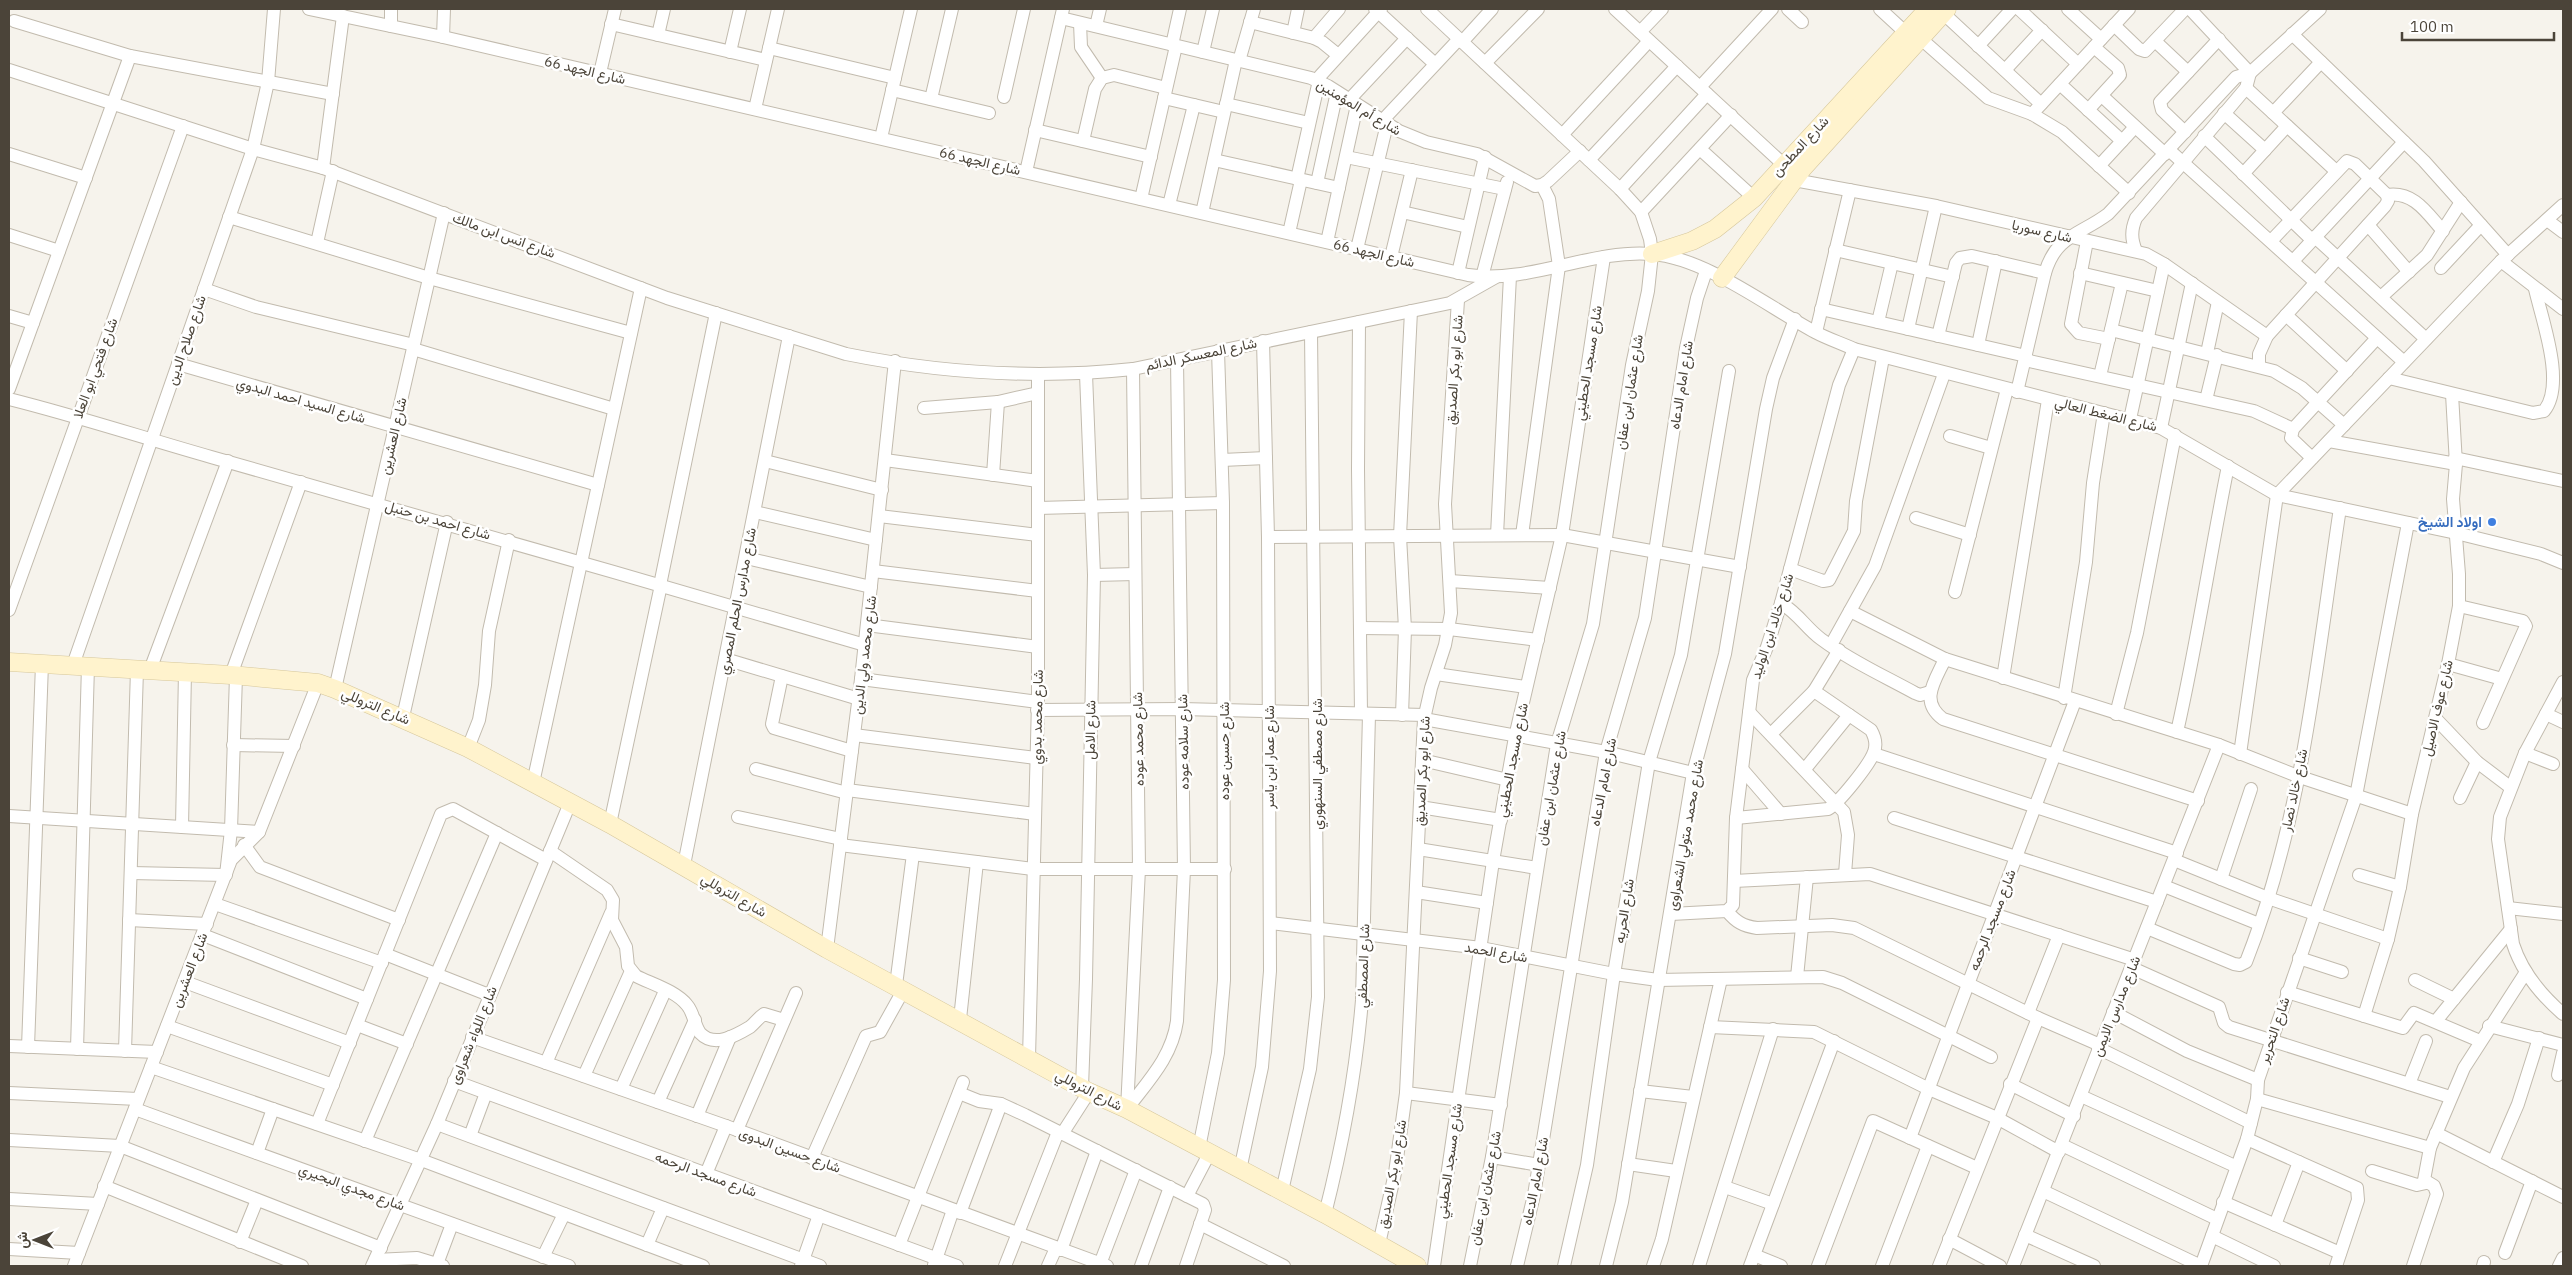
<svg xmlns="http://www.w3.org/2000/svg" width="2572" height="1275" viewBox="0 0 2572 1275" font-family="'IBM Plex Sans',Vazirmatn,sans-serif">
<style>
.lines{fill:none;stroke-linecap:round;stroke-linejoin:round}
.street-casing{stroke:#c2bbae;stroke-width:14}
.secondary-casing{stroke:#d6c79b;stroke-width:19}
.street{stroke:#fff;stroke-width:12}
.secondary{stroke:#fff3cd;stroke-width:18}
.shop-dot{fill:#3f7fe0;stroke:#fff;stroke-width:2}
.labels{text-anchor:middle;stroke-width:5;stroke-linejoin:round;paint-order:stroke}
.street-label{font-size:14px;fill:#4b4439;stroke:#fff}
.shop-label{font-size:14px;font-weight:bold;fill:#366cbe;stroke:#fff;text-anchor:end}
</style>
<rect width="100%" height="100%" fill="#f6f3ec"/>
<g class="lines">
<defs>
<g id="street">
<path d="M309 9 443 37 1468 275C1530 284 1590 249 1652 254 1706 258 1768 307 1815 332 1828 339 1841 343 1854 349L2161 428 2277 495 2456 533 2541 554 2563 563"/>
<path d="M1375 9 1435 64"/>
<path d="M1427 9 1620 189 1641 212 1650 239 1652 254 1648 291 1632 365 1593 624 1557 744 1492 1157 1470 1266"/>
<path d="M1615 9 1783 164"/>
<path d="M1788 9 1802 22"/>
<path d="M1880 9 1906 33"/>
<path d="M2019 9 2078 64"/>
<path d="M2068 9 2101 39"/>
<path d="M2190 9 2250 73"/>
<path d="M1943 13 2041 104"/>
<path d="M1061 18 1311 78 1328 86 1399 131 1426 142 1477 154 1535 186 1542 185 1548 181 1580 151"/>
<path d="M14 21 130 56 333 94"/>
<path d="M1250 22 1314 38 1322 42 1338 55"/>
<path d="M1080 23 1081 47 1102 78"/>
<path d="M611 24 766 60"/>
<path d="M2114 25 2139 49 2145 51 2185 9"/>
<path d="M391 26V9"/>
<path d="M1096 26 1100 9"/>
<path d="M1640 32 1662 9"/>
<path d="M1293 33 1298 9"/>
<path d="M2292 34 2424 161 2508 255"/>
<path d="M658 35 664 9"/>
<path d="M443 37 444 9"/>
<path d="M1314 38 1339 9"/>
<path d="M1920 38 1988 98 2032 114 2062 132 2129 193"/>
<path d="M2155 41 2188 72"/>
<path d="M1462 42 1492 9"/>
<path d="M1172 45 1180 9"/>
<path d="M1978 46 2012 9"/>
<path d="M769 48 895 78"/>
<path d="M730 52 740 9"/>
<path d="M1203 52 1213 9"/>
<path d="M1239 61 1254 9"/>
<path d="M1485 63 1538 9"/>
<path d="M9 70 253 149 323 168 667 298 846 354C940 373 1038 379 1133 369L1450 303 1496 277"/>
<path d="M2005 70 2042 30"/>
<path d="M600 73 615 9"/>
<path d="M2060 84 2122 141"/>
<path d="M1700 87 1772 9"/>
<path d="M2246 88 2336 171"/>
<path d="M892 90 989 113"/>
<path d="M2102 96 2165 154"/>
<path d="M1004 97 1024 9"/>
<path d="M1164 98 1224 112"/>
<path d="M931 99 952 9"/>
<path d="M1349 100 1407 38"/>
<path d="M1226 104 1309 123"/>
<path d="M755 109 778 9"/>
<path d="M2088 110 2120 75 2118 68 2094 47"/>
<path d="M2224 113 2265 150"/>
<path d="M2273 113 2321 62"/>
<path d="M2032 114 2129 9"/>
<path d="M1382 121 1459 39"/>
<path d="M1035 130 1151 157"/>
<path d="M2185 132 2162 110 2160 102 2219 39"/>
<path d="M1562 135 1649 41"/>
<path d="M2204 136 2312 240"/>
<path d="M881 138 911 9"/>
<path d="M1083 141 1095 89 1102 78 1114 75 1166 88"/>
<path d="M1700 149 1754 198"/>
<path d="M2169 150 2404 362"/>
<path d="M9 154 86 178"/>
<path d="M1346 157 1505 189"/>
<path d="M1214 160 1339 188"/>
<path d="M1589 160 1677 66"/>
<path d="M2099 166 2135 127"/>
<path d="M323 168 343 16"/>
<path d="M1026 172 1063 9"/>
<path d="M2243 174 2287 126"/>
<path d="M1297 179 1320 76 1381 9"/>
<path d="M1794 180 1936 206 2146 254 2164 264 2267 336"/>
<path d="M1317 183 1337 92"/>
<path d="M1620 189 1707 94"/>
<path d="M2387 195C2414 191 2427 213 2443 231"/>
<path d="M1141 199 1176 46"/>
<path d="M1169 205 1194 105"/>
<path d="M1402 212 1468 227"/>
<path d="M1641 212 1731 115"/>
<path d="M1202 213 1236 60"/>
<path d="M229 217 429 278 631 333"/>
<path d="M2547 220 2563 232"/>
<path d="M2368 225 2409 272"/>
<path d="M1289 233 1301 180"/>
<path d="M9 235 59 251"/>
<path d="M2315 237 2426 339"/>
<path d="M2087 241 2071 324 2079 333 2109 339"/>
<path d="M1327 242 1357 105"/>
<path d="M317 243 333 171"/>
<path d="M1357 249 1387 124"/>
<path d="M1835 250 1953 277"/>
<path d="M2136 251C2131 239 2131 230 2136 218L2246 88 2250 73"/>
<path d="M1391 257 1412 170"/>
<path d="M2293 261 2404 142"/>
<path d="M2501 261 2563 309"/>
<path d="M2441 268 2481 225"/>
<path d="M1458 273 1485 157"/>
<path d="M2080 273 2158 291"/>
<path d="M1482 277 1507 182"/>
<path d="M204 289 256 307 414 345"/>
<path d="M2381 297 2427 255 2461 202"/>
<path d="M1821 309 2026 356"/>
<path d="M2286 315 2347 371"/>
<path d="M9 316 33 323"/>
<path d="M1359 322 1358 469 1361 713"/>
<path d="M1878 322 1892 263"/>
<path d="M1908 329 1936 206"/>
<path d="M2111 330 2274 371 2302 388 2344 425"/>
<path d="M1816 332 1850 190"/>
<path d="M1938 336 1956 263 1960 258 1972 256 2045 273"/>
<path d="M1978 345 1996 261"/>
<path d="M413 349 614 409"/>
<path d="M2207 353 2218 302"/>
<path d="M2025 360 2254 411 2293 429"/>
<path d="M178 364 598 485"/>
<path d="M2259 365V354L2267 336 2385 206 2388 201 2387 195 2355 164 2347 161 2271 241"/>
<path d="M2100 376 2122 283"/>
<path d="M2389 378 2533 413 2544 411C2566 384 2542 320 2535 289"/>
<path d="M9 389 130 56"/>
<path d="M2017 392 2045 273C2056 235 2080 235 2108 214L2236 77 2250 73 2320 9"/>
<path d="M9 399C77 416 144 438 211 457 430 518 647 582 865 645"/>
<path d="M2206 400 2217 355"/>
<path d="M924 408 998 402 1038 393"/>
<path d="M2130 419 2164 264"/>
<path d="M2161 428 2192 283"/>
<path d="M1950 436 1991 448"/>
<path d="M2329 441 2456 464"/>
<path d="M2312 458 2291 438 2293 429 2377 338"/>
<path d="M2455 458 2563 481"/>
<path d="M885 460 1038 481"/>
<path d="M1222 460 1266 458"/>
<path d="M765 461 882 490"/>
<path d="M993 475 998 402"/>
<path d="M1038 508 1223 503"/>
<path d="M755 512 876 540"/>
<path d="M879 516 1038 535"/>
<path d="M1916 518 1970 535"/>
<path d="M1497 535 1510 276"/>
<path d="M1522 535 1559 266 1549 199 1542 185"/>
<path d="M1268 537 1562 535 1740 567"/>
<path d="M746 558 871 587"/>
<path d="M1790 569 1823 581 1829 580 1854 531 1856 501 1883 358"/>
<path d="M873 571 1038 591"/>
<path d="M1094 575 1135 574"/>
<path d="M1450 581 1550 588"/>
<path d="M660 585 716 313"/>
<path d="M1955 592 2007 389"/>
<path d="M1781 603C1800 615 1805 627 1821 639 1849 660 1884 676 1915 693L1920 695 1930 692"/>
<path d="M2459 606 2523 621 2526 626 2483 723"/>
<path d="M9 610 183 126"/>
<path d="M1850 611 1945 659 2219 745 2300 777 2412 814"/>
<path d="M867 625 1038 647"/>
<path d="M1360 628 1449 629 1538 640"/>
<path d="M1831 645 1875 566 1944 374"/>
<path d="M725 659 859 699"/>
<path d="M1945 659C1935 681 1919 701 1943 719L2198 801"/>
<path d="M2448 664 2502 679"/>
<path d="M73 665 253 149 268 82 274 9"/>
<path d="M150 670 228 461"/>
<path d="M1436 674 1526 687"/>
<path d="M231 675 301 482"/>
<path d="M782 676 772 724 774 728 852 751"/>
<path d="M2003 678 2048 400"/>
<path d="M861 679 1038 702"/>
<path d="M2563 682 2525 753 2500 817 2498 839 2513 944C2522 972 2541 995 2563 1014"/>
<path d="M335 689 444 213"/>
<path d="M2064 698 2086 562 2093 483 2104 413"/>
<path d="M1037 710 1182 709 1425 715"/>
<path d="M1749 712 1844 812 1848 835 1845 874"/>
<path d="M2116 714 2137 633 2175 435"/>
<path d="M2546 714 2563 722"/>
<path d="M1402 715 1405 629 1400 536 1411 311"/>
<path d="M403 717 447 522"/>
<path d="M1424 719 1606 752 1693 773"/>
<path d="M2436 719 2477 762 2510 787"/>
<path d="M2177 732C2197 644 2210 555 2228 466"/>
<path d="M1771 734 1814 691 1839 650"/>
<path d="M854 735 1036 758"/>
<path d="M233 745 294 746"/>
<path d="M468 748 479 720 485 685 489 631 509 540"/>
<path d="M2525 753 2553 764"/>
<path d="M1874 754 2177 853"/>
<path d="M2240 754 2277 495 2501 261 2563 205"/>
<path d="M1422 760 1508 780"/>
<path d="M756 769 847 793"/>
<path d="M1742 769 1781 814"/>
<path d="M1805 769 1849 715"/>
<path d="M533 783 641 288"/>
<path d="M847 790 1035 814"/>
<path d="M2460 798 2477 762"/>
<path d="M1420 807 1501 820"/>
<path d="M9 816 259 832"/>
<path d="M738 817 841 839"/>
<path d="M1736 818 1828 809C1839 803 1870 764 1874 752 1877 744 1875 737 1871 730L1814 691"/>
<path d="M1894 818 2157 902"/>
<path d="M610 824 661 585"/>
<path d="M182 827 185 672"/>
<path d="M244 845 260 867 399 920"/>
<path d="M840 845 1033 869H1225"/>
<path d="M1418 849 1537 868"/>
<path d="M550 851 607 890 613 900 612 920 626 947 628 966 636 976C652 984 676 991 687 1005 694 1013 694 1025 700 1033 714 1048 735 1036 750 1027 755 1023 758 1018 764 1014L784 1020"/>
<path d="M2174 860 2268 898 2388 939"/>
<path d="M684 865 789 336"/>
<path d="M131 873 226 875 231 830 236 676"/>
<path d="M2359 875 2400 887"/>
<path d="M2221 879 2251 789"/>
<path d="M1734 881 1870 874 2135 960"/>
<path d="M2164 886 2259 924"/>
<path d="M1416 892 1487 903"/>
<path d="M215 904 382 963"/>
<path d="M2508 908 2563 914"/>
<path d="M1727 911C1736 922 1743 926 1757 928L1832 925 1854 928 2038 1018 2100 1045"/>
<path d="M1671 914 1727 911 1733 905 1736 818 1753 680 1767 647 1781 603 1839 385 1854 349"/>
<path d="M129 920 207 924"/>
<path d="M1270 923 1481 948 1614 974 1658 980 1823 977 1842 983 1991 1057"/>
<path d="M2147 928 2234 964 2240 965 2246 962C2303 818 2317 660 2340 508"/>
<path d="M203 935 367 999"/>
<path d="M827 949 861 679 895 361"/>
<path d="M385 954 489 995"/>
<path d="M2299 958 2342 972"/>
<path d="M2132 968 2219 1007 2224 1023 2229 1027 2450 1097"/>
<path d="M1797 977 1807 877"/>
<path d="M2415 980 2454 999"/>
<path d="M185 982 350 1043"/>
<path d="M896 985 913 854"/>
<path d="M2287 992 2403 1028 2414 1013 2480 1041"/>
<path d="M2113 1012 2187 1051 2258 1080"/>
<path d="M2028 1013 2059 935"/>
<path d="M2364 1016 2388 939 2400 887 2412 814 2448 664 2459 606V574L2453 499 2456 464 2452 394"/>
<path d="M960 1019 977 862"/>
<path d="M2436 1021 2511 929"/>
<path d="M357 1025 407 1044"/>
<path d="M167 1026 333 1085"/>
<path d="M2489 1026 2563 1045"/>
<path d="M1710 1027 1814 1032 1929 1089 1997 1118 2059 1152"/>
<path d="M472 1037 726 1126 1107 1266"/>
<path d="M9 1046 157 1052"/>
<path d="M28 1047 42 664"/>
<path d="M2098 1048 2251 1123"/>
<path d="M77 1049 88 666"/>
<path d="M125 1051 137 670"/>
<path d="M1029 1058 1038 702V375"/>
<path d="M546 1063 611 913"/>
<path d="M151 1067 421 1160 703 1266"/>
<path d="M2558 1075 2563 1053"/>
<path d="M584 1076 631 971"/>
<path d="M454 1081 957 1266"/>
<path d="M2010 1084 2074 1116"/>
<path d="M2409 1084 2426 1041"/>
<path d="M1082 1087 1086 979 1094 575 1086 374"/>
<path d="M621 1089 665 991"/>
<path d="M1640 1091 1693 1097"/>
<path d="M9 1093 138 1099"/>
<path d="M959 1093 979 1101 1001 1104 1025 1115 1203 1204 1205 1210 1186 1266"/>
<path d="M1406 1093 1501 1105"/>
<path d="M2081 1096 2235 1166"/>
<path d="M2257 1099 2430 1148"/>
<path d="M658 1102 695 1020"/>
<path d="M135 1109 569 1266"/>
<path d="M1127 1109C1148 1081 1172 1057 1177 1021L1184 869 1177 360"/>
<path d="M1127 1109 1139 869 1133 369"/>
<path d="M697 1116 730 1037"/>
<path d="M317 1124 441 814 453 809 546 860"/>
<path d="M437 1124 820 1266"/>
<path d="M737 1130 796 993"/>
<path d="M2436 1133 2563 1197"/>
<path d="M1062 1134 1089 1092"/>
<path d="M470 1136 486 1093"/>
<path d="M1910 1138 2075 701"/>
<path d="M2247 1139 2357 1188 2358 1200 2336 1266"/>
<path d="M9 1140 120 1146 381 1248"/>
<path d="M365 1141 497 833"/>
<path d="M2062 1145 2217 1219"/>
<path d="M1199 1148 1218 1053 1224 980 1223 503 1218 351"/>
<path d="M257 1153 273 1109"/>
<path d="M1492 1157 1539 1165"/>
<path d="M812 1158 866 1036 880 1032 904 989"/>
<path d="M2493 1162 2518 1104 2539 1038"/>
<path d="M1628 1164 1676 1171"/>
<path d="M1240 1170 1262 1067 1270 971 1268 537 1263 341"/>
<path d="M2372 1171 2417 1185 2426 1183"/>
<path d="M706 1174 726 1126"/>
<path d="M104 1186 302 1266"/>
<path d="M1725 1187 1773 1204"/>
<path d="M1282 1191 1310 1069 1318 997 1311 332"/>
<path d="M2043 1191 2201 1266"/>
<path d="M1187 1196 1209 1154"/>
<path d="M9 1199 98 1204"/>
<path d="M2223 1202 2340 1253"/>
<path d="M960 1213 1001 1104"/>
<path d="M1325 1214C1343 1143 1356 1073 1362 1000L1369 714"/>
<path d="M1200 1224 1284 1266"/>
<path d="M2275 1225 2299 1162"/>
<path d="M2025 1235 2094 1266"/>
<path d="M2212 1236 2274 1266"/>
<path d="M1949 1239 2000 1266"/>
<path d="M240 1242 257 1200"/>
<path d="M1379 1244 1395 1173 1406 1093 1424 719 1431 688 1445 645 1451 613 1445 504 1458 300"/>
<path d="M647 1245 663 1208"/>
<path d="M899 1245 963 1082"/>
<path d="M9 1249 79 1253"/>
<path d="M1061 1250 1097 1151"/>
<path d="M2505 1253 2532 1181"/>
<path d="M1754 1255 1781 1266"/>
<path d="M543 1257 564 1214"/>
<path d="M375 1260 417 1258 443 1266"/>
<path d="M437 1264 452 1224"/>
<path d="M1100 1264 1136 1170"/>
<path d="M934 1265 953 1210"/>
<path d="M74 1266 231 860 259 832 318 683"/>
<path d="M372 1266 437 1124 570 803"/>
<path d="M801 1266 819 1215"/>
<path d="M1005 1266 1058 1132"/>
<path d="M1048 1266 1056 1248"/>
<path d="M1141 1266 1170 1187"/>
<path d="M1434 1266 1493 861 1515 737 1562 535 1604 257"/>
<path d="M1517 1266 1534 1195 1606 752 1645 618 1686 348 1697 298 1706 271"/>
<path d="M1564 1266 1587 1165 1614 974 1649 762 1681 655 1729 371"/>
<path d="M1606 1266 1622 1202 1693 773 1725 654 1766 409 1773 378 1795 319"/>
<path d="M1653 1266 1662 1239 1721 979"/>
<path d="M1699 1266 1773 1029"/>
<path d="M1750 1266 1834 1041"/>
<path d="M1818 1266 1873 1121 1977 1168"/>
<path d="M1882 1266 1928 1146"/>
<path d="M1939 1266 2038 1018"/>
<path d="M2013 1266 2219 745"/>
<path d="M2201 1266 2247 1139 2257 1099 2258 1080 2356 796 2408 523"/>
<path d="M2413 1266 2437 1194 2434 1186 2424 1180 2430 1148 2464 1068 2526 972"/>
<path d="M2483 1266 2484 1262"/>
<path d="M2559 1266 2563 1258"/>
</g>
<g id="secondary">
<path d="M1652 254 1692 241 1715 229 1754 198 1928 9"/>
<path d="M1722 278 1803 168 1947 9"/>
<path d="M9 662 231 675 318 683 335 689 468 748 610 824 827 949 1089 1092 1127 1109 1325 1214 1417 1266"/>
</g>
</defs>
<use href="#street" class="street-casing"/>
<use href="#secondary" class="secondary-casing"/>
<use href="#street" class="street"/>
<use href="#secondary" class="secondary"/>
</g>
<circle class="shop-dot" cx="2492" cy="522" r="5"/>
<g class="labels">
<g class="street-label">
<text transform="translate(585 70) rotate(13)" y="5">شارع الجهد 66</text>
<text transform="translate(1359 107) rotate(31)" y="5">شارع أم المؤمنين</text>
<text transform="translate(1800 146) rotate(-47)" y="5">شارع المطحن</text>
<text transform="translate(980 161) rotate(13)" y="5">شارع الجهد 66</text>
<text transform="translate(2042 231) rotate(13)" y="5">شارع سوريا</text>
<text transform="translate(504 235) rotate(20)" y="5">شارع انس ابن مالك</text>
<text transform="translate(1374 253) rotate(13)" y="5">شارع الجهد 66</text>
<text transform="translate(186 340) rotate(-71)" y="5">شارع صلاح الدين</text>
<text transform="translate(1201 354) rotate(-12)" y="5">شارع المعسكر الدائم</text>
<text transform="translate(1588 363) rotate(-81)" y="5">شارع مسجد الحطيني</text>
<text transform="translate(95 368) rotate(-70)" y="5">شارع فتحي ابو العلا</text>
<text transform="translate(1454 370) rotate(-86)" y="5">شارع ابو بكر الصديق</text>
<text transform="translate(1681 385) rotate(-81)" y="5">شارع امام الدعاه</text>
<text transform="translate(1629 392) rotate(-81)" y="5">شارع عثمان ابن عفان</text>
<text transform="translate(301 400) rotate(16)" y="5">شارع السيد احمد البدوي</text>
<text transform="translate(2106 414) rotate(14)" y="5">شارع الضغط العالي</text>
<text transform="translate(393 436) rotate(-77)" y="5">شارع العشرين</text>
<text transform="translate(438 520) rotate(16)" y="5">شارع احمد بن حنبل</text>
<text transform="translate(737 601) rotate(-79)" y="5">شارع مدارس الحلم المصري</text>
<text transform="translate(1772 626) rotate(-72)" y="5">شارع خالد ابن الوليد</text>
<text transform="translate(864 655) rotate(-83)" y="5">شارع محمد ولي الدين</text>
<text transform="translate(376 706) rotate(23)" y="5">شارع التروللي</text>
<text transform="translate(2437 708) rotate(-77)" y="5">شارع عوف الاصيل</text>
<text transform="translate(1037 717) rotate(-89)" y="5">شارع محمد بدوي</text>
<text transform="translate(1090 730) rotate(-89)" y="5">شارع الامل</text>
<text transform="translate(1138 739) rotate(-91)" y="5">شارع محمد عوده</text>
<text transform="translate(1183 742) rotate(-91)" y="5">شارع سلامه عوده</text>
<text transform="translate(1224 751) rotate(-90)" y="5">شارع حسين عوده</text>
<text transform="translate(1269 757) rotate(-90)" y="5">شارع عمار ابن ياسر</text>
<text transform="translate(1512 760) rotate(-79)" y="5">شارع مسجد الحطيني</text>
<text transform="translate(1317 764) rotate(-90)" y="5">شارع مصطفي السنهوري</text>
<text transform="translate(1422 771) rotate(-87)" y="5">شارع ابو بكر الصديق</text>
<text transform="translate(1603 782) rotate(-79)" y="5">شارع امام الدعاه</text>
<text transform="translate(1551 788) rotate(-80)" y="5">شارع عثمان ابن عفان</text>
<text transform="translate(2294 790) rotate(-78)" y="5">شارع خالد نصار</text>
<text transform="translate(1685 835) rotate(-80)" y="5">شارع محمد متولي الشعراوى</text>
<text transform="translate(734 895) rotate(30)" y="5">شارع التروللي</text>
<text transform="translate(1624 911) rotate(-81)" y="5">شارع الحريه</text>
<text transform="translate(1992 920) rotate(-69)" y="5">شارع مسجد الرحمه</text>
<text transform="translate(1496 952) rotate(10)" y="5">شارع الحمد</text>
<text transform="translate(1363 966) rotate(-88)" y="5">شارع المصطفي</text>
<text transform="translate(189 970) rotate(-69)" y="5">شارع العشرين</text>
<text transform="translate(2116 1006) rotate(-68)" y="5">شارع مدارس الايمن</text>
<text transform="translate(2274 1030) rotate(-71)" y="5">شارع التحرير</text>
<text transform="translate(473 1035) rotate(-68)" y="5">شارع اللواء شعراوى</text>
<text transform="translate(1089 1090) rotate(27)" y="5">شارع التروللي</text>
<text transform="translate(790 1150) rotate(20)" y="5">شارع حسين البدوى</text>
<text transform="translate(1449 1161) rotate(-82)" y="5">شارع مسجد الحطيني</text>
<text transform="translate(706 1174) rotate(20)" y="5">شارع مسجد الرحمه</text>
<text transform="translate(1392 1174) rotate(-80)" y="5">شارع ابو بكر الصديق</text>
<text transform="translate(1535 1181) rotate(-79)" y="5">شارع امام الدعاه</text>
<text transform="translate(352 1187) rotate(20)" y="5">شارع مجدي البحيري</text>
<text transform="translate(1485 1188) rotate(-79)" y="5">شارع عثمان ابن عفان</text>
</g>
<g class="shop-label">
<text x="2482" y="527">اولاد الشيخ</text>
</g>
</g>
<rect width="2572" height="1275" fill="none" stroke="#4b4439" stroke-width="20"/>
<g transform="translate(35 1240) rotate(270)" stroke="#ffffff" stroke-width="4" paint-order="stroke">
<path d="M0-4L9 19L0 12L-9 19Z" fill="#4b4439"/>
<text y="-8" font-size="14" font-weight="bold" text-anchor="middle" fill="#4b4439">ش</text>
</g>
<path d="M2402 32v8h152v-8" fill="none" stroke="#4b4439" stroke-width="2.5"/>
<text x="2410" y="32" font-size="15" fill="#4b4439" stroke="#ffffff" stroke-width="4" paint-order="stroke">100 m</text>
</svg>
